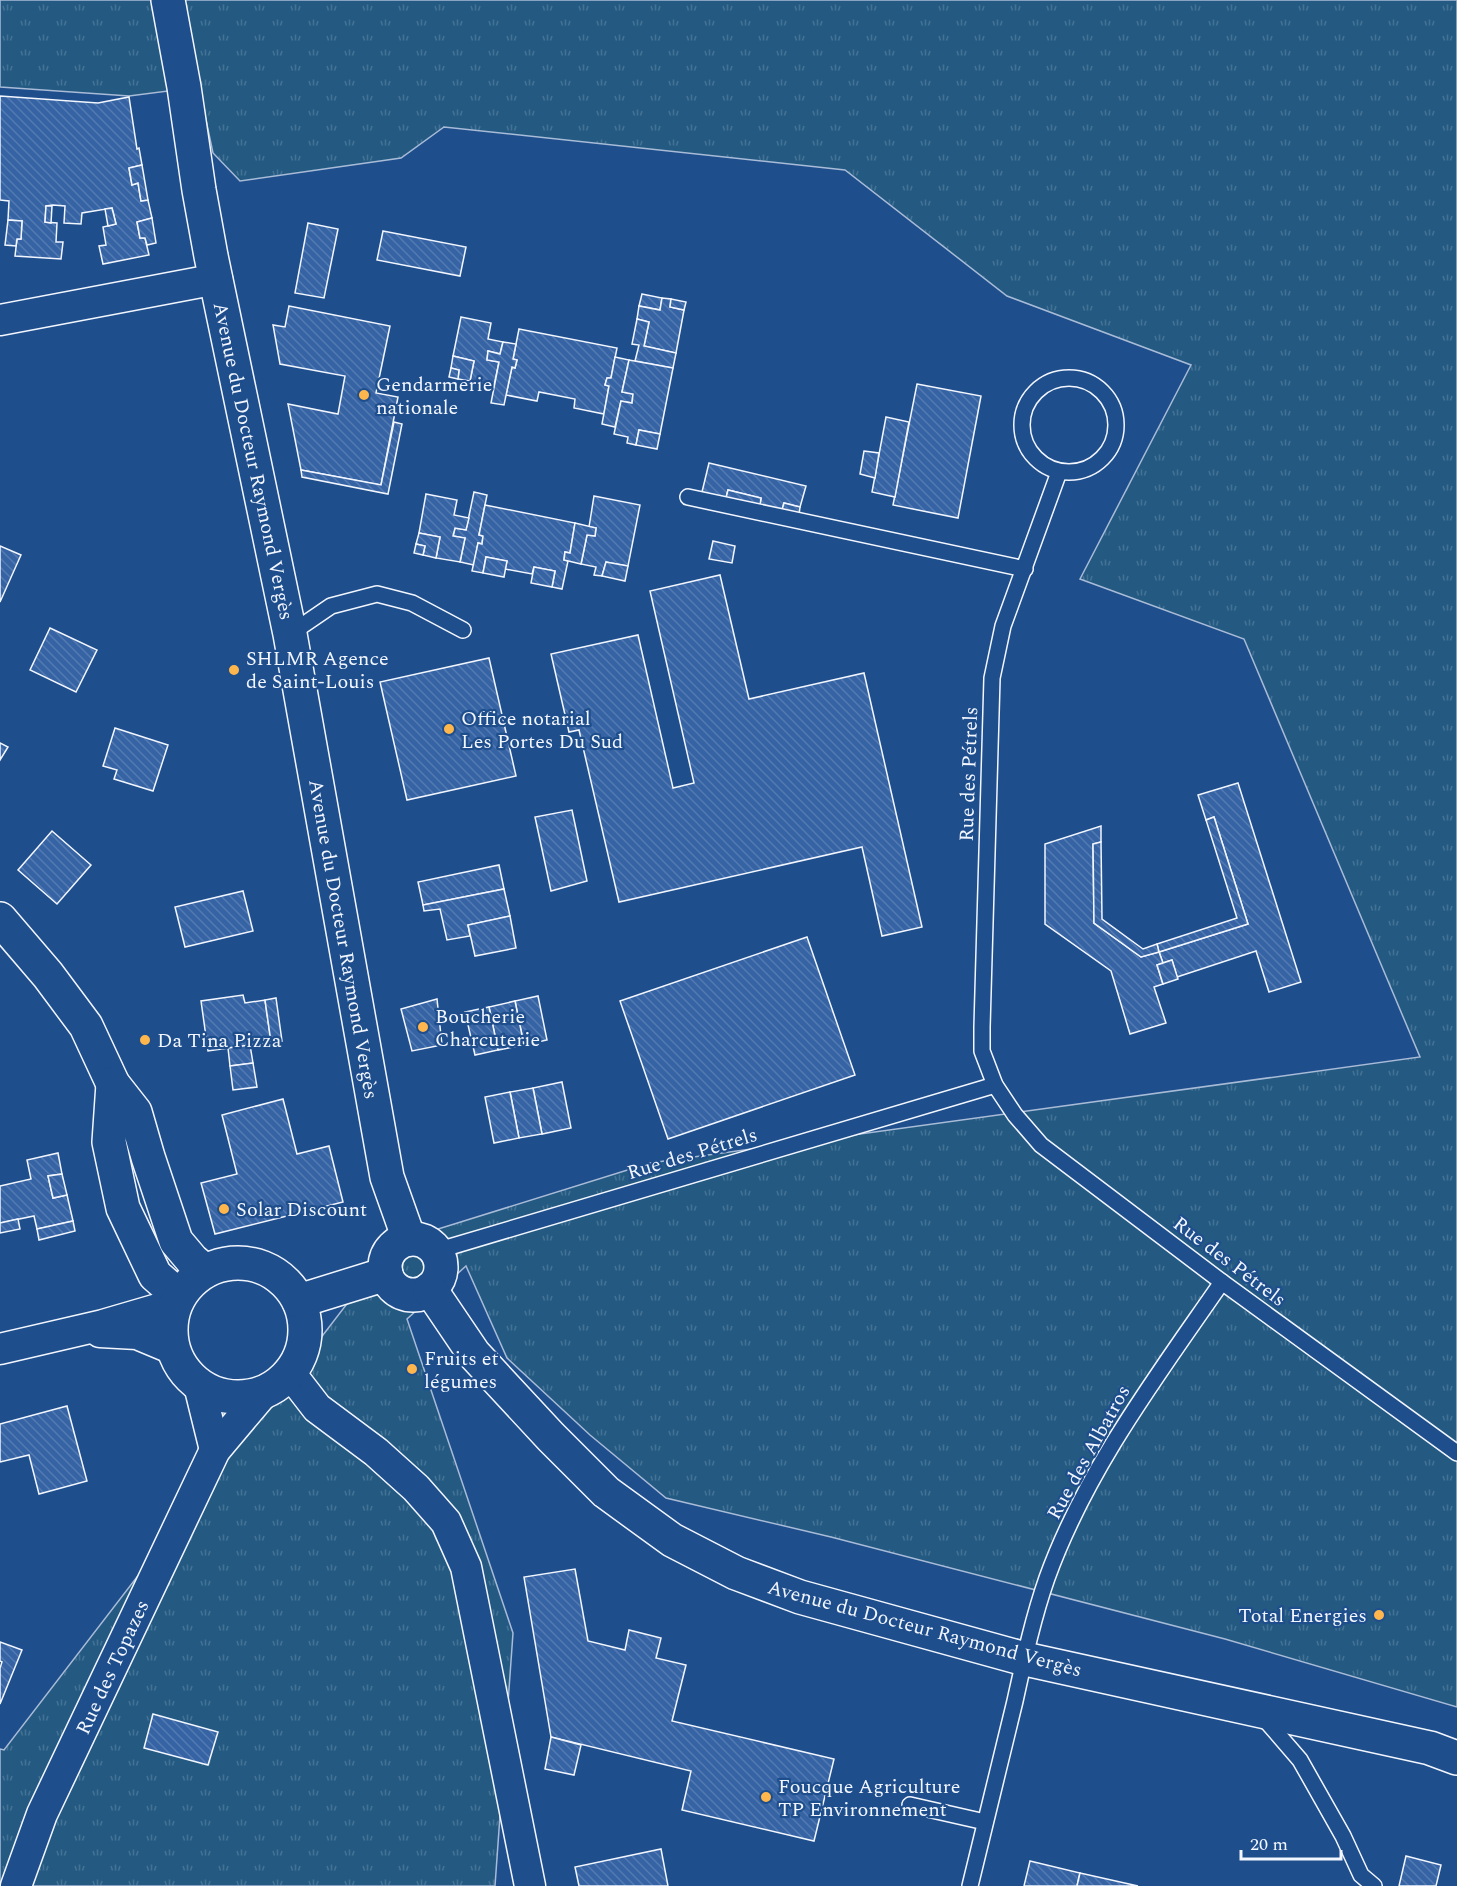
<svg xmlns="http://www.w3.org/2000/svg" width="1457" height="1886" viewBox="0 0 1457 1886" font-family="Spectral,serif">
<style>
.grass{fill:url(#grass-tufts);stroke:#a8bbd7;stroke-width:1.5}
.building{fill:url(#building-back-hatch);stroke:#f2f6ff;stroke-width:1.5}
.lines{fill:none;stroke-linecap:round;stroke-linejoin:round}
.service-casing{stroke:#f2f6ff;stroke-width:18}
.minor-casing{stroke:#f2f6ff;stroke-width:33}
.secondary-casing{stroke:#f2f6ff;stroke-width:36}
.service{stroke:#1f4e8c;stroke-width:15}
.minor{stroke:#1f4e8c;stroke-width:30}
.secondary{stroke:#1f4e8c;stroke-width:33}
.poi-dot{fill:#ffb74d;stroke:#1f4e8c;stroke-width:2}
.labels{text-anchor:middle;stroke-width:4.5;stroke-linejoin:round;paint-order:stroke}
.poi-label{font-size:20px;fill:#f2f6ff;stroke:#1f4e8c;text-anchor:start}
.street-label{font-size:20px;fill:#f2f6ff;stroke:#1f4e8c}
</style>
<defs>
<pattern id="grass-tufts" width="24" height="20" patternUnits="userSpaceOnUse" patternTransform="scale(1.5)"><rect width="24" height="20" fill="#245a82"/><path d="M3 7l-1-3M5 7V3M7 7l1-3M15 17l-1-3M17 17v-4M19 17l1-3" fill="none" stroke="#447295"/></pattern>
<pattern id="building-back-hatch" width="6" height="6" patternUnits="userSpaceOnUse" patternTransform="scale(1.5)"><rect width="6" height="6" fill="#3563a3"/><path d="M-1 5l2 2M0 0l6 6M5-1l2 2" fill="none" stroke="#537ab1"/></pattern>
</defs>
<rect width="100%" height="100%" fill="#1f4e8c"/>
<path class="grass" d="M0 0H1457V1707L1225 1639 831 1537 666 1498 590 1435 507 1358 466 1266 407 1319 513 1633 495 1886H0V1749L4 1750 406 1227 435 1230 650 1163 1420 1057 1244 639 1080 579 1191 365 1007 296 845 170 444 127 401 158 240 181 213 153 199 87 129 96 0 87Z"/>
<g class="building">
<path d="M0 96 98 103 129 97 137 149 139 148 142 165 129 168 132 185 138 183 141 201 148 200 152 218 137 222 140 238H145L149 255 103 264 99 246 106 245 103 227 116 224 112 208 82 213 81 224 64 223 65 206 53 205 46 206 45 222 57 223 56 242H63L61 259 15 256 17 239H21L22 221 8 220 9 201 0 200Z"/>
<path d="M142 165 148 200 141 201 138 183 132 185 129 168Z"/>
<path d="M46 206H52L51 223 45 222Z"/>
<path d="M112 208 116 224 108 226 105 209Z"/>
<path d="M152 218 156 243 147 245 145 238H140L137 222Z"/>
<path d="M8 220 22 221 21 239H17L16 246 5 245Z"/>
<path d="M308 223 338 229 324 298 295 293Z"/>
<path d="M383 231 466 247 460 276 377 260Z"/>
<path d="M642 294 662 298 660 310 639 306Z"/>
<path d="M662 298 671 299 670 307 684 310 676 353 644 346 649 322 637 319 639 306 660 310Z"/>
<path d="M671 299 686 302 684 310 670 307Z"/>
<path d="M289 306 390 326 376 393 398 397 381 485 301 470 288 404 338 414 345 376 280 364 273 325 285 327Z"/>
<path d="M461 317 491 323 488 339 503 342 500 354 488 351 487 360 499 362 494 386 470 381 474 361 453 356Z"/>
<path d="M637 319 649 322 644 346 676 353 673 368 635 361 639 345 632 344Z"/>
<path d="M519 329 617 348 611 378H607L605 385 609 386 604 414 574 408 575 399 539 392 537 401 506 395 512 367 515 368 517 360 513 359Z"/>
<path d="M503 342 516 344 513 359 517 360 515 368 512 367 504 405 491 403 499 362 487 360 488 351 500 354Z"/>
<path d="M453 356 474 361 470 381 458 379 459 370 451 368Z"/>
<path d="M615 357 629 360 622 392 633 394 632 403 621 401 615 427 602 424 609 386 605 385 607 378H611Z"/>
<path d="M629 360 673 368 660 434 639 430 636 445 627 443 628 437 614 434 621 401 632 403 633 394 622 392Z"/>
<path d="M451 368 459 370 458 379 449 377Z"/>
<path d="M917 384 981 396 958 518 893 505Z"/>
<path d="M886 417 909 422 895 497 872 492Z"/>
<path d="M394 422 402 424 388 494 302 477 301 470 381 485Z"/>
<path d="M639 430 660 434 657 449 636 445Z"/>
<path d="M864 451 879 453 875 478 860 474Z"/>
<path d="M709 463 806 486 800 507 784 503 782 510 760 505 761 498 728 490 726 498 702 492Z"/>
<path d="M728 490 761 498 760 505 726 498Z"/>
<path d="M474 492 487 495 479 535 483 536 482 544 478 543 474 565 460 562 465 538 453 536 455 528 466 530Z"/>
<path d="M426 494 457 500 454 515 469 518 466 530 455 528 453 536 465 538 460 562 436 558 440 537 419 533Z"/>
<path d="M594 496 640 505 628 566 606 562 602 576 594 575 596 567 581 564 587 535 595 536 596 528 589 527Z"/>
<path d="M784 503 800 507 799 515 782 510Z"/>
<path d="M485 505 575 523 570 553 565 552 564 560 568 561 562 589 552 587 555 571 534 567 532 574 505 569 507 561 486 557 483 573 472 571 478 543 482 544 483 536 479 535Z"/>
<path d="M575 523 596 528 595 536 587 535 581 564 564 560 565 552 570 553Z"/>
<path d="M419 533 440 537 436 558 423 555 425 546 416 544Z"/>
<path d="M713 541 735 546 732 563 709 559Z"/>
<path d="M416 544 425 546 423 555 414 553Z"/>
<path d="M0 546 21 555 0 602Z"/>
<path d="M486 557 507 561 504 577 483 573Z"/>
<path d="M606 562 628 566 625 581 602 576Z"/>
<path d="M534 567 555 571 552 587 531 583Z"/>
<path d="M720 575 749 699 864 673 922 927 882 936 862 847 619 902 579 730 569 732 551 654 638 635 673 788 694 783 650 591Z"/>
<path d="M50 628 97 650 76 692 30 670Z"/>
<path d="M489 658 516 776 407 800 380 682Z"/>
<path d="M115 728 168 745 153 791 114 779 117 770 103 766Z"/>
<path d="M0 743 8 747 0 760Z"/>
<path d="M1238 783 1301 982 1269 992 1256 951 1177 977 1172 960 1163 963 1159 952 1248 924 1214 817 1206 820 1198 795Z"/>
<path d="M572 810 587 881 551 891 535 817Z"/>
<path d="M1214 817 1248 924 1159 952 1157 944 1237 918 1206 820Z"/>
<path d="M1101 826V842L1093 844 1094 923 1141 957 1159 952 1163 963 1157 965 1163 984 1154 987 1166 1023 1130 1034 1111 971 1045 924V844Z"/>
<path d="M52 831 91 865 57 904 18 870Z"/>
<path d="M1101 842 1102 919 1143 949 1157 944 1159 952 1141 957 1094 923 1093 844Z"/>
<path d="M499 865 504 889 423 905 418 882Z"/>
<path d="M504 889 510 916 468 925 470 936 447 940 440 909 424 911 423 905Z"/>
<path d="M243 891 253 931 185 947 175 907Z"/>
<path d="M510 916 516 948 475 956 468 925Z"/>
<path d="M807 937 855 1075 668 1139 620 1001Z"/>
<path d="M1172 960 1178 979 1163 984 1157 965Z"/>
<path d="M243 995 245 1003 265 1000 271 1042 208 1051 201 1001Z"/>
<path d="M538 996 547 1040 524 1045 515 1001Z"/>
<path d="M276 998 282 1041 271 1042 265 1000Z"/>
<path d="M437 999 442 1045 412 1051 401 1009Z"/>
<path d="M515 1001 524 1045 498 1050 489 1007Z"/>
<path d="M489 1007 498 1050 475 1055 465 1012Z"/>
<path d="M250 1045 253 1063 230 1066 228 1048Z"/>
<path d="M253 1063 257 1087 233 1090 230 1066Z"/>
<path d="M562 1082 571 1128 542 1134 533 1088Z"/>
<path d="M533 1088 542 1134 519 1138 510 1092Z"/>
<path d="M510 1092 519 1138 494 1143 485 1097Z"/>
<path d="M283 1099 297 1154 329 1146 343 1202 215 1234 201 1183 237 1174 222 1115Z"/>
<path d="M58 1153 62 1174 48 1176 53 1198 67 1195 73 1221 37 1229 34 1216 0 1223V1186L31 1179 27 1160Z"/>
<path d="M62 1174 67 1195 53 1198 48 1176Z"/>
<path d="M18 1219 20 1229 0 1233V1223Z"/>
<path d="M73 1221 75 1231 39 1240 37 1229Z"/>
<path d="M67 1406 87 1481 39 1494 29 1455 0 1462V1424Z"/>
<path d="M575 1569 588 1641 625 1650 629 1630 661 1638 656 1658 686 1665 672 1721 834 1759 814 1841 682 1810 691 1771 551 1737 524 1577Z"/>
<path d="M0 1642 22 1650 0 1704V1668L2 1662 0 1661Z"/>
<path d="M153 1714 218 1732 208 1765 144 1748Z"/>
<path d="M551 1737 581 1745 574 1775 545 1769Z"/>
<path d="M661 1849 668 1886H579L575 1867Z"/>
<path d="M1406 1856 1441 1865 1436 1886H1399Z"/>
<path d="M1030 1861 1080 1873 1077 1886H1024Z"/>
<path d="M1080 1873 1138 1886H1077Z"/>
</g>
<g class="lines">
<defs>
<g id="service">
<circle cx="1069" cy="425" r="47"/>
<path d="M1059 472 1003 626 992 678 982 1027V1051L995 1085 1015 1115 1041 1145 1222 1282 1457 1453"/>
<path d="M688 497 1025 569"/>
<path d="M290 634 331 606 377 594 412 603 463 630"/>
<path d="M436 1251 995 1085"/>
<path d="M1262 1716 1300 1760 1343 1836 1361 1875 1374 1886"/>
<path d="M910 1805 985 1822"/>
<path d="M970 1886C985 1824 1000 1763 1015 1701 1024 1660 1033 1618 1047 1578 1086 1470 1157 1376 1222 1282"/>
</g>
<g id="minor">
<path d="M0 320 217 279"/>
<path d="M100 1332 137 1334 173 1349"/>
<path d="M0 1349 103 1325 175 1304"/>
<path d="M290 1373 317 1408 376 1452 416 1488 446 1522 466 1567 530 1886"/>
<path d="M199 1385 215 1450"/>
<path d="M16 1886 42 1814 215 1450 263 1393"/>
</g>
<g id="secondary">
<path d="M168 0 184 87 199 190 211 256 290 634 387 1177 409 1239"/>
<path d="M0 919 48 975 86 1026 113 1084 135 1112 148 1157 176 1241 192 1260 205 1271"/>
<path d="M113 1084 109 1142 123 1208 155 1275 179 1296"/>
<circle cx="413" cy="1267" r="28"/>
<circle cx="238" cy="1330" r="67"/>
<path d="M430 1289 474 1354 551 1437 606 1492 672 1540 736 1573 800 1597 1025 1659 1430 1748 1457 1758"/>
<path d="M299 1301 386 1274"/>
</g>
</defs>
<use href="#service" class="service-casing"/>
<use href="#minor" class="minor-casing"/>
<use href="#secondary" class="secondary-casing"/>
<use href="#service" class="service"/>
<use href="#minor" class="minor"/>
<use href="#secondary" class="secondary"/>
</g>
<g class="poi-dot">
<circle cx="364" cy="395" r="6"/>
<circle cx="234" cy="670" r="6"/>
<circle cx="449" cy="729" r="6"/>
<circle cx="423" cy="1027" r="6"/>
<circle cx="145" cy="1040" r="6"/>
<circle cx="224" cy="1209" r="6"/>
<circle cx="412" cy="1369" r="6"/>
<circle cx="1379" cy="1615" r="6"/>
<circle cx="766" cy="1797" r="6"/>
</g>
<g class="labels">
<g class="poi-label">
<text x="376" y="391">Gendarmerie<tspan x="376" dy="23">nationale</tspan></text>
<text x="246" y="665">SHLMR Agence<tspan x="246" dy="23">de Saint-Louis</tspan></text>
<text x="461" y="725">Office notarial<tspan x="461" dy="23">Les Portes Du Sud</tspan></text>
<text x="435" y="1023">Boucherie<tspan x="435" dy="23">Charcuterie</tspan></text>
<text x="157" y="1047">Da Tina Pizza</text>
<text x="236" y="1216">Solar Discount</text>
<text x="424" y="1365">Fruits et<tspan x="424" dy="23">légumes</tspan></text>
<text x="1367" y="1622" text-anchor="end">Total Energies</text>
<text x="778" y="1793">Foucque Agriculture<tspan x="778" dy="23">TP Environnement</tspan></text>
</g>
<g class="street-label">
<text transform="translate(254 461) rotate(78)" y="7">Avenue du Docteur Raymond Vergès</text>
<text transform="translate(968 774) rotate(-88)" y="7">Rue des Pétrels</text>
<text transform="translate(344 939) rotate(80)" y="7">Avenue du Docteur Raymond Vergès</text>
<text transform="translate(692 1153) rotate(-17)" y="7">Rue des Pétrels</text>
<text transform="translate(1230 1261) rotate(37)" y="7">Rue des Pétrels</text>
<text transform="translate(1088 1452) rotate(-61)" y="7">Rue des Albatros</text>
<text transform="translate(925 1628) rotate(15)" y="7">Avenue du Docteur Raymond Vergès</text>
<text transform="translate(112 1667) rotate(-65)" y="7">Rue des Topazes</text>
</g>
</g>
<path d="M1241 1850v9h100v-9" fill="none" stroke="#f2f6ff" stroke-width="3"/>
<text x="1250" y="1850" font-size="18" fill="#f2f6ff" stroke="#1f4e8c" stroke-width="4.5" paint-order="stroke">20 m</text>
</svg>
